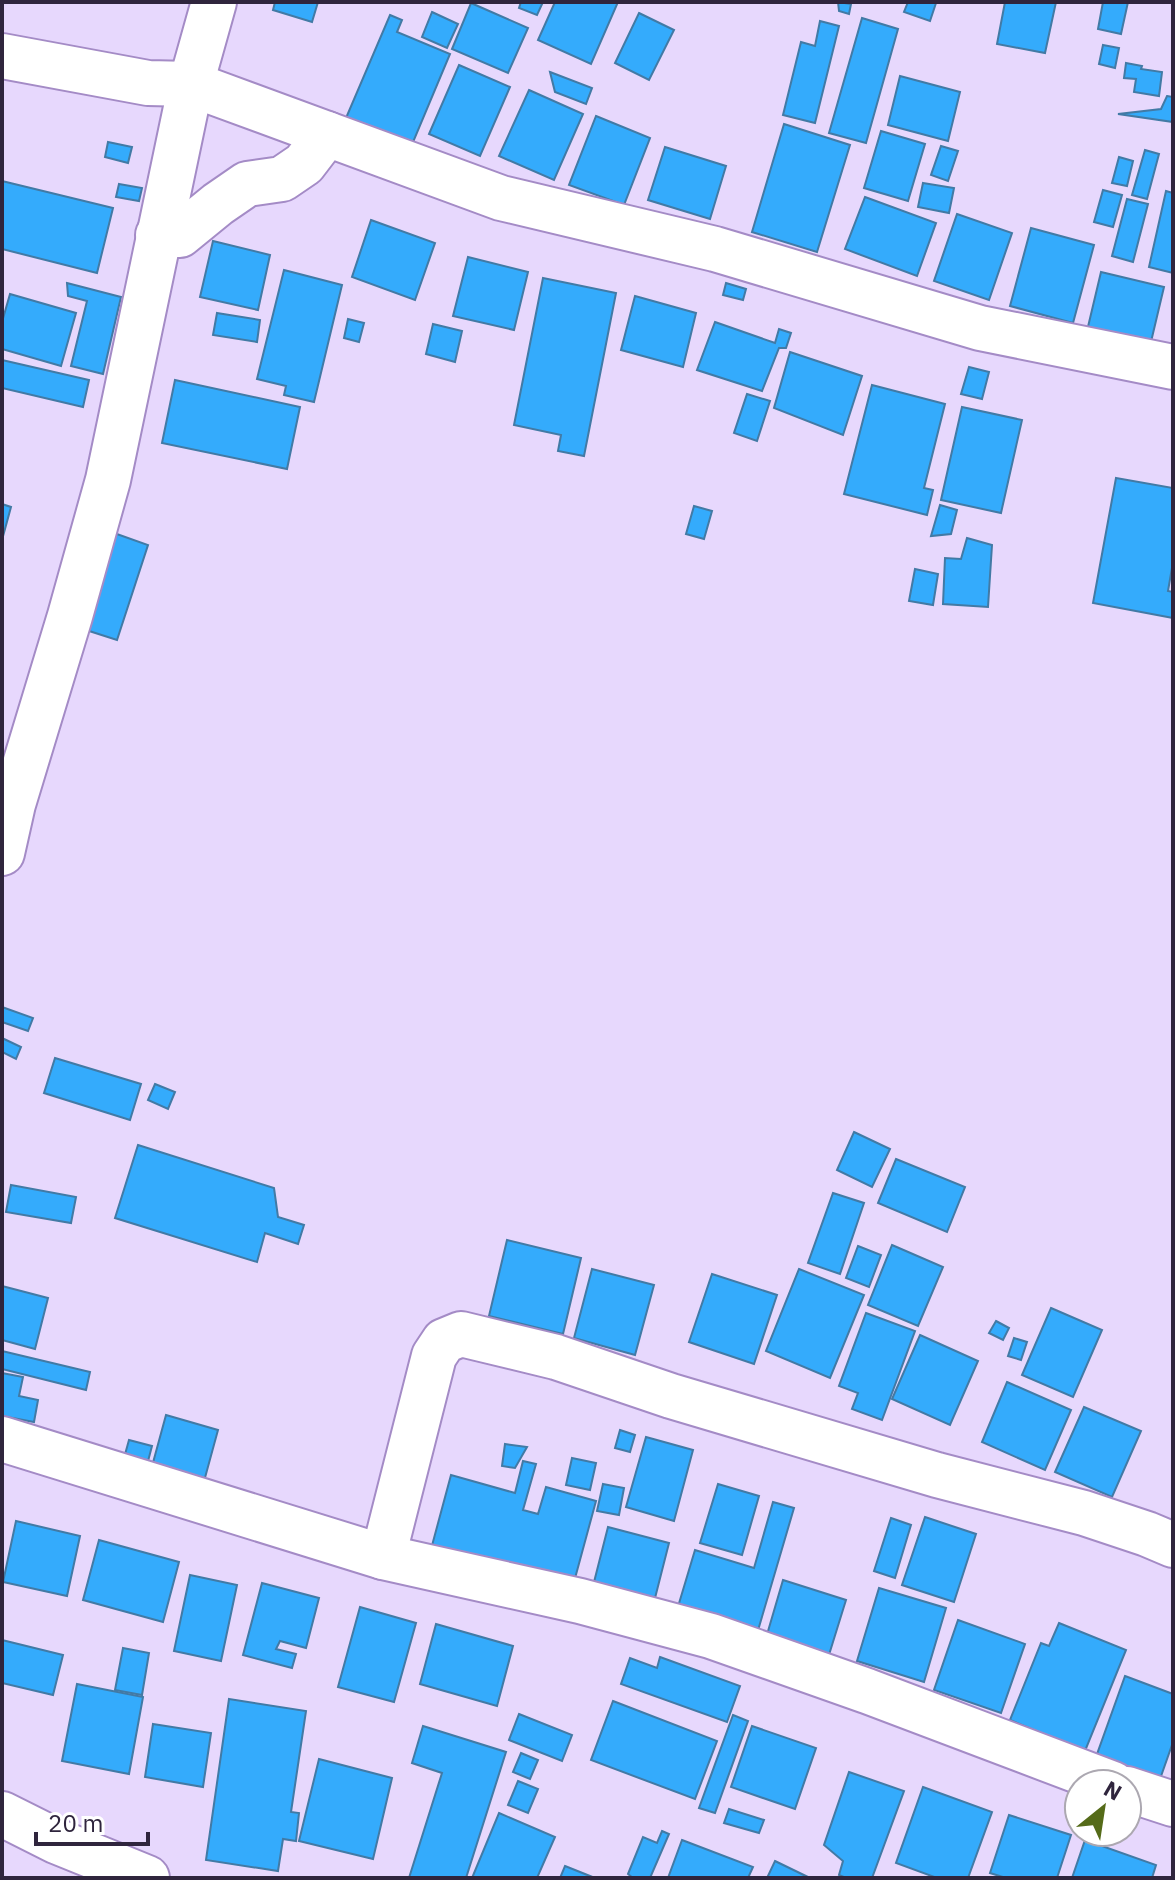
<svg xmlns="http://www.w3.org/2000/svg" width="1175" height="1880" viewBox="0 0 1175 1880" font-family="'IBM Plex Sans',sans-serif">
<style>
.building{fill:#34abfc;stroke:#427aa5;stroke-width:2}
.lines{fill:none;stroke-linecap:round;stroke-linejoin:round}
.minor-casing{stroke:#a48bc6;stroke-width:48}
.minor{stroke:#fff;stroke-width:44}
</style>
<rect width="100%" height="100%" fill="#e7d8fd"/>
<g class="building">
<path d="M275 2H318L312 22 273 10Z"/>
<path d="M521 2H543L537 15 519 8Z"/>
<path d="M555 2H618L591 64 538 40Z"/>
<path d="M838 2 851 4 849 14 839 11Z"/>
<path d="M908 2 936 3 930 21 904 12Z"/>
<path d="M1005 2H1056L1045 53 997 44Z"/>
<path d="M1103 2H1128L1121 34 1098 29Z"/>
<path d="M471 3 528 28 508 73 452 49Z"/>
<path d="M432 12 458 24 447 48 422 37Z"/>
<path d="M639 13 674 30 649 80 615 63Z"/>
<path d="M390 15 402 20 397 32 450 54 411 147 346 118Z"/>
<path d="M862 18 898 29 866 143 829 133Z"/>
<path d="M820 21 839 26 815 123 783 115 801 42 815 46Z"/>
<path d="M1103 45 1119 48 1115 68 1099 64Z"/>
<path d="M1126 63 1142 66 1141 69 1162 72 1159 96 1134 92 1136 79 1124 78Z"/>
<path d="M459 65 510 87 480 156 429 134Z"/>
<path d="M550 72 592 88 586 104 555 92Z"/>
<path d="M900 76 960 92 948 141 888 125Z"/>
<path d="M529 90 583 114 554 180 499 156Z"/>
<path d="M1167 96 1173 97V122L1118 114 1161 109Z"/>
<path d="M596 116 650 138 624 205 569 185Z"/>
<path d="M784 124 850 145 817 252 752 232Z"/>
<path d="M881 131 925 144 908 201 864 188Z"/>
<path d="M108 142 132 147 128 163 105 157Z"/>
<path d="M941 146 958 151 948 181 931 175Z"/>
<path d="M665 147 726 166 710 219 648 200Z"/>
<path d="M1145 150 1159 154 1147 199 1132 195Z"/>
<path d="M1119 157 1133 161 1127 186 1112 183Z"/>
<path d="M2 181 113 208 97 273 2 249Z"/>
<path d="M923 183 954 188 949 213 918 207Z"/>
<path d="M119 184 142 188 139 201 116 197Z"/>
<path d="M1103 190 1122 195 1113 227 1094 222Z"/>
<path d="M1166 191 1173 193V273L1149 267Z"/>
<path d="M865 197 936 223 917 276 845 249Z"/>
<path d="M1127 199 1148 204 1133 262 1112 256Z"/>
<path d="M957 214 1012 233 989 300 934 281Z"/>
<path d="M371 220 435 243 415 300 352 277Z"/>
<path d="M1031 228 1094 245 1073 323 1010 306Z"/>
<path d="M213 241 270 255 258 310 200 297Z"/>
<path d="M468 257 528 272 514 330 453 316Z"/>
<path d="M284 270 342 285 314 402 284 395 286 386 257 379Z"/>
<path d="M1101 272 1164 287 1150 346 1087 331Z"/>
<path d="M543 278 616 293 584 456 558 451 561 435 514 425Z"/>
<path d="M67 283 121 297 103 374 71 366 87 301 68 296Z"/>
<path d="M726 283 746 289 743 300 723 295Z"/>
<path d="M10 294 76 313 61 366 2 349V322Z"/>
<path d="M635 296 696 313 683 367 621 350Z"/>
<path d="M217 313 260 320 257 342 213 335Z"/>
<path d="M348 319 364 323 359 342 344 338Z"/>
<path d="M715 322 775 343 779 329 791 333 786 348H779L762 391 697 370Z"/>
<path d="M433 324 462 331 455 362 426 354Z"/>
<path d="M790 352 862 376 843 435 774 408Z"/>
<path d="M2 360 89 380 83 407 2 388Z"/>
<path d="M969 367 989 372 982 399 961 394Z"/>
<path d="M175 380 300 407 287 469 162 443Z"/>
<path d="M872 385 945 404 924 488 933 490 927 515 844 494Z"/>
<path d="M747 394 770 401 757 441 734 433Z"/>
<path d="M962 407 1022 420 1001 513 941 500Z"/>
<path d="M1116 478 1173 488V562L1168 591 1173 592V618L1093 603Z"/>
<path d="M2 504 11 507 2 540Z"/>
<path d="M940 505 957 510 951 534 931 536Z"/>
<path d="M694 506 712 511 704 539 686 534Z"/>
<path d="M114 533 148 545 117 640 83 629Z"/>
<path d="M967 538 992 545 988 607 943 604 945 558 961 559Z"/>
<path d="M915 569 938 574 933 605 909 601Z"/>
<path d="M2 1007 33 1018 28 1031 2 1022Z"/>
<path d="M2 1038 21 1047 16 1059 2 1052Z"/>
<path d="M55 1058 141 1084 130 1120 44 1093Z"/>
<path d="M155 1084 175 1092 168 1109 148 1100Z"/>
<path d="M854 1132 890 1149 872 1187 837 1170Z"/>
<path d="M138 1145 274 1188 278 1217 304 1225 298 1244 265 1233 257 1262 115 1218Z"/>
<path d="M896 1159 965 1187 947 1232 878 1203Z"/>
<path d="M11 1185 76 1197 71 1223 6 1212Z"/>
<path d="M833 1193 864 1203 840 1274 808 1263Z"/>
<path d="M507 1240 581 1258 563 1334 489 1316Z"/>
<path d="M892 1245 943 1267 918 1326 868 1305Z"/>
<path d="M858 1246 881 1255 869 1287 846 1278Z"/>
<path d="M592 1269 654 1285 635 1355 574 1338Z"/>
<path d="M799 1269 864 1295 830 1378 766 1351Z"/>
<path d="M712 1274 777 1295 754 1364 689 1342Z"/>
<path d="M2 1286 48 1298 35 1349 2 1340Z"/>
<path d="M1051 1308 1102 1330 1073 1397 1022 1375Z"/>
<path d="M866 1313 915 1331 882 1420 852 1409 858 1393 839 1386Z"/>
<path d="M996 1321 1009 1328 1003 1340 989 1333Z"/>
<path d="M920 1335 978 1361 950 1425 892 1399Z"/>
<path d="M1014 1338 1027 1342 1021 1360 1008 1356Z"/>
<path d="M2 1351 90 1372 86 1390 2 1369Z"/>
<path d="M2 1373 23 1377 19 1396 38 1400 34 1422 2 1416Z"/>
<path d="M1007 1382 1071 1410 1045 1470 982 1442Z"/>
<path d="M1084 1407 1141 1431 1112 1497 1055 1472Z"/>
<path d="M166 1415 218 1430 203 1485 151 1470Z"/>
<path d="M620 1430 635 1435 630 1452 615 1448Z"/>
<path d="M646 1437 693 1450 674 1521 626 1507Z"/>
<path d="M129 1440 152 1446 147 1465 124 1458Z"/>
<path d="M505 1444 527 1447 515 1468 502 1466Z"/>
<path d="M572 1458 596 1463 590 1490 566 1485Z"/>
<path d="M523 1461 536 1464 523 1510 538 1514 546 1487 596 1501 571 1593 430 1553 451 1475 515 1493Z"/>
<path d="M603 1484 624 1488 619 1515 597 1511Z"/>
<path d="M718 1484 759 1496 742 1555 700 1543Z"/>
<path d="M773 1502 794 1508 754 1644 674 1620 695 1550 754 1568Z"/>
<path d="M925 1517 976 1534 954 1602 902 1585Z"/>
<path d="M891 1518 911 1525 895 1578 874 1571Z"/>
<path d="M16 1521 80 1536 67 1596 3 1582Z"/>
<path d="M608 1527 669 1543 654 1602 593 1586Z"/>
<path d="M99 1540 179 1562 163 1622 83 1600Z"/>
<path d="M190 1575 237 1585 221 1661 174 1651Z"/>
<path d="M783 1580 846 1600 828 1658 766 1638Z"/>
<path d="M262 1583 319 1598 306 1648 280 1641 276 1649 296 1654 292 1668 243 1655Z"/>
<path d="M879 1588 946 1608 924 1682 857 1661Z"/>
<path d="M360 1607 416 1623 394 1702 338 1687Z"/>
<path d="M958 1620 1025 1644 1001 1713 934 1690Z"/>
<path d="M1059 1623 1126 1650 1085 1751 1010 1720 1041 1643 1049 1646Z"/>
<path d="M436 1624 513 1646 497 1706 420 1684Z"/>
<path d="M2 1640 63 1655 53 1695 2 1683Z"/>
<path d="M123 1648 149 1653 142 1695 115 1690Z"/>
<path d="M660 1657 740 1686 727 1722 621 1684 630 1658 657 1668Z"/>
<path d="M1125 1676 1173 1694V1742L1160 1779 1096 1757Z"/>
<path d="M77 1684 143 1697 129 1774 62 1761Z"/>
<path d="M229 1699 306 1711 291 1812 299 1813 296 1841 283 1839 278 1871 206 1860Z"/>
<path d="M613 1701 717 1741 695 1799 591 1760Z"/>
<path d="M519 1714 572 1735 562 1761 509 1740Z"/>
<path d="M733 1715 748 1721 715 1813 699 1808Z"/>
<path d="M153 1724 211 1733 203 1787 145 1777Z"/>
<path d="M423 1726 506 1752 466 1878H409L442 1773 412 1763Z"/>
<path d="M752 1726 816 1748 795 1809 731 1787Z"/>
<path d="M521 1753 538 1760 530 1779 513 1772Z"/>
<path d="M319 1759 392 1778 373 1859 299 1841Z"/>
<path d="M849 1772 904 1791 872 1878H846L839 1875 843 1861 824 1845Z"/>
<path d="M518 1781 538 1789 528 1813 508 1805Z"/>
<path d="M923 1787 992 1812 968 1878H937L896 1863Z"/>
<path d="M729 1809 764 1820 759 1833 724 1823Z"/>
<path d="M499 1813 555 1837 537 1878H472Z"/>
<path d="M1009 1815 1071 1835 1057 1878H1006L990 1873Z"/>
<path d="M662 1831 669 1834 650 1878H633L628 1874 643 1837 657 1843Z"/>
<path d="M682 1840 753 1867 748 1878H668Z"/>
<path d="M1085 1840 1156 1865 1152 1878H1072Z"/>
<path d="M775 1861 810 1878H767Z"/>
<path d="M565 1866 595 1878H560Z"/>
</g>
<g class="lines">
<defs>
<g id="minor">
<path d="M2 56 148 83 191 84 501 198 715 249 980 328 1173 367"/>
<path d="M158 235H180L218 204 247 184 282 179 304 164 327 134"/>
<path d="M2 853 13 804 70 616 108 480 191 84 214 2"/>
<path d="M2 1439 383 1557 580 1601 711 1636 867 1691 1113 1784"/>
<path d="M383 1557 434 1356 444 1341 461 1334 556 1357 671 1396 937 1475 1084 1513 1147 1534 1173 1545"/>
<path d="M1127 1789 1173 1804"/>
<path d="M2 1814 56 1841 147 1878"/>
</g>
</defs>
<use href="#minor" class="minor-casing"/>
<use href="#minor" class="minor"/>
</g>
<rect width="1175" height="1880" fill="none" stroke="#2f253d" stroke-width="8"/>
<g transform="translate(1103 1808) rotate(30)"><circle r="38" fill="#ffffff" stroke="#aca8b1" stroke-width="2"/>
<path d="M0-6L14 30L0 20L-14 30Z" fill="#556b19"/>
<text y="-12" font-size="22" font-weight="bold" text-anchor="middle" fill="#2f253d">N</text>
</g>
<path d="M36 1832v12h112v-12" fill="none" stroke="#2f253d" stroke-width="4"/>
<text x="48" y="1832" font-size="24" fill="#2f253d" stroke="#ffffff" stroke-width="6" paint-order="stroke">20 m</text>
</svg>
